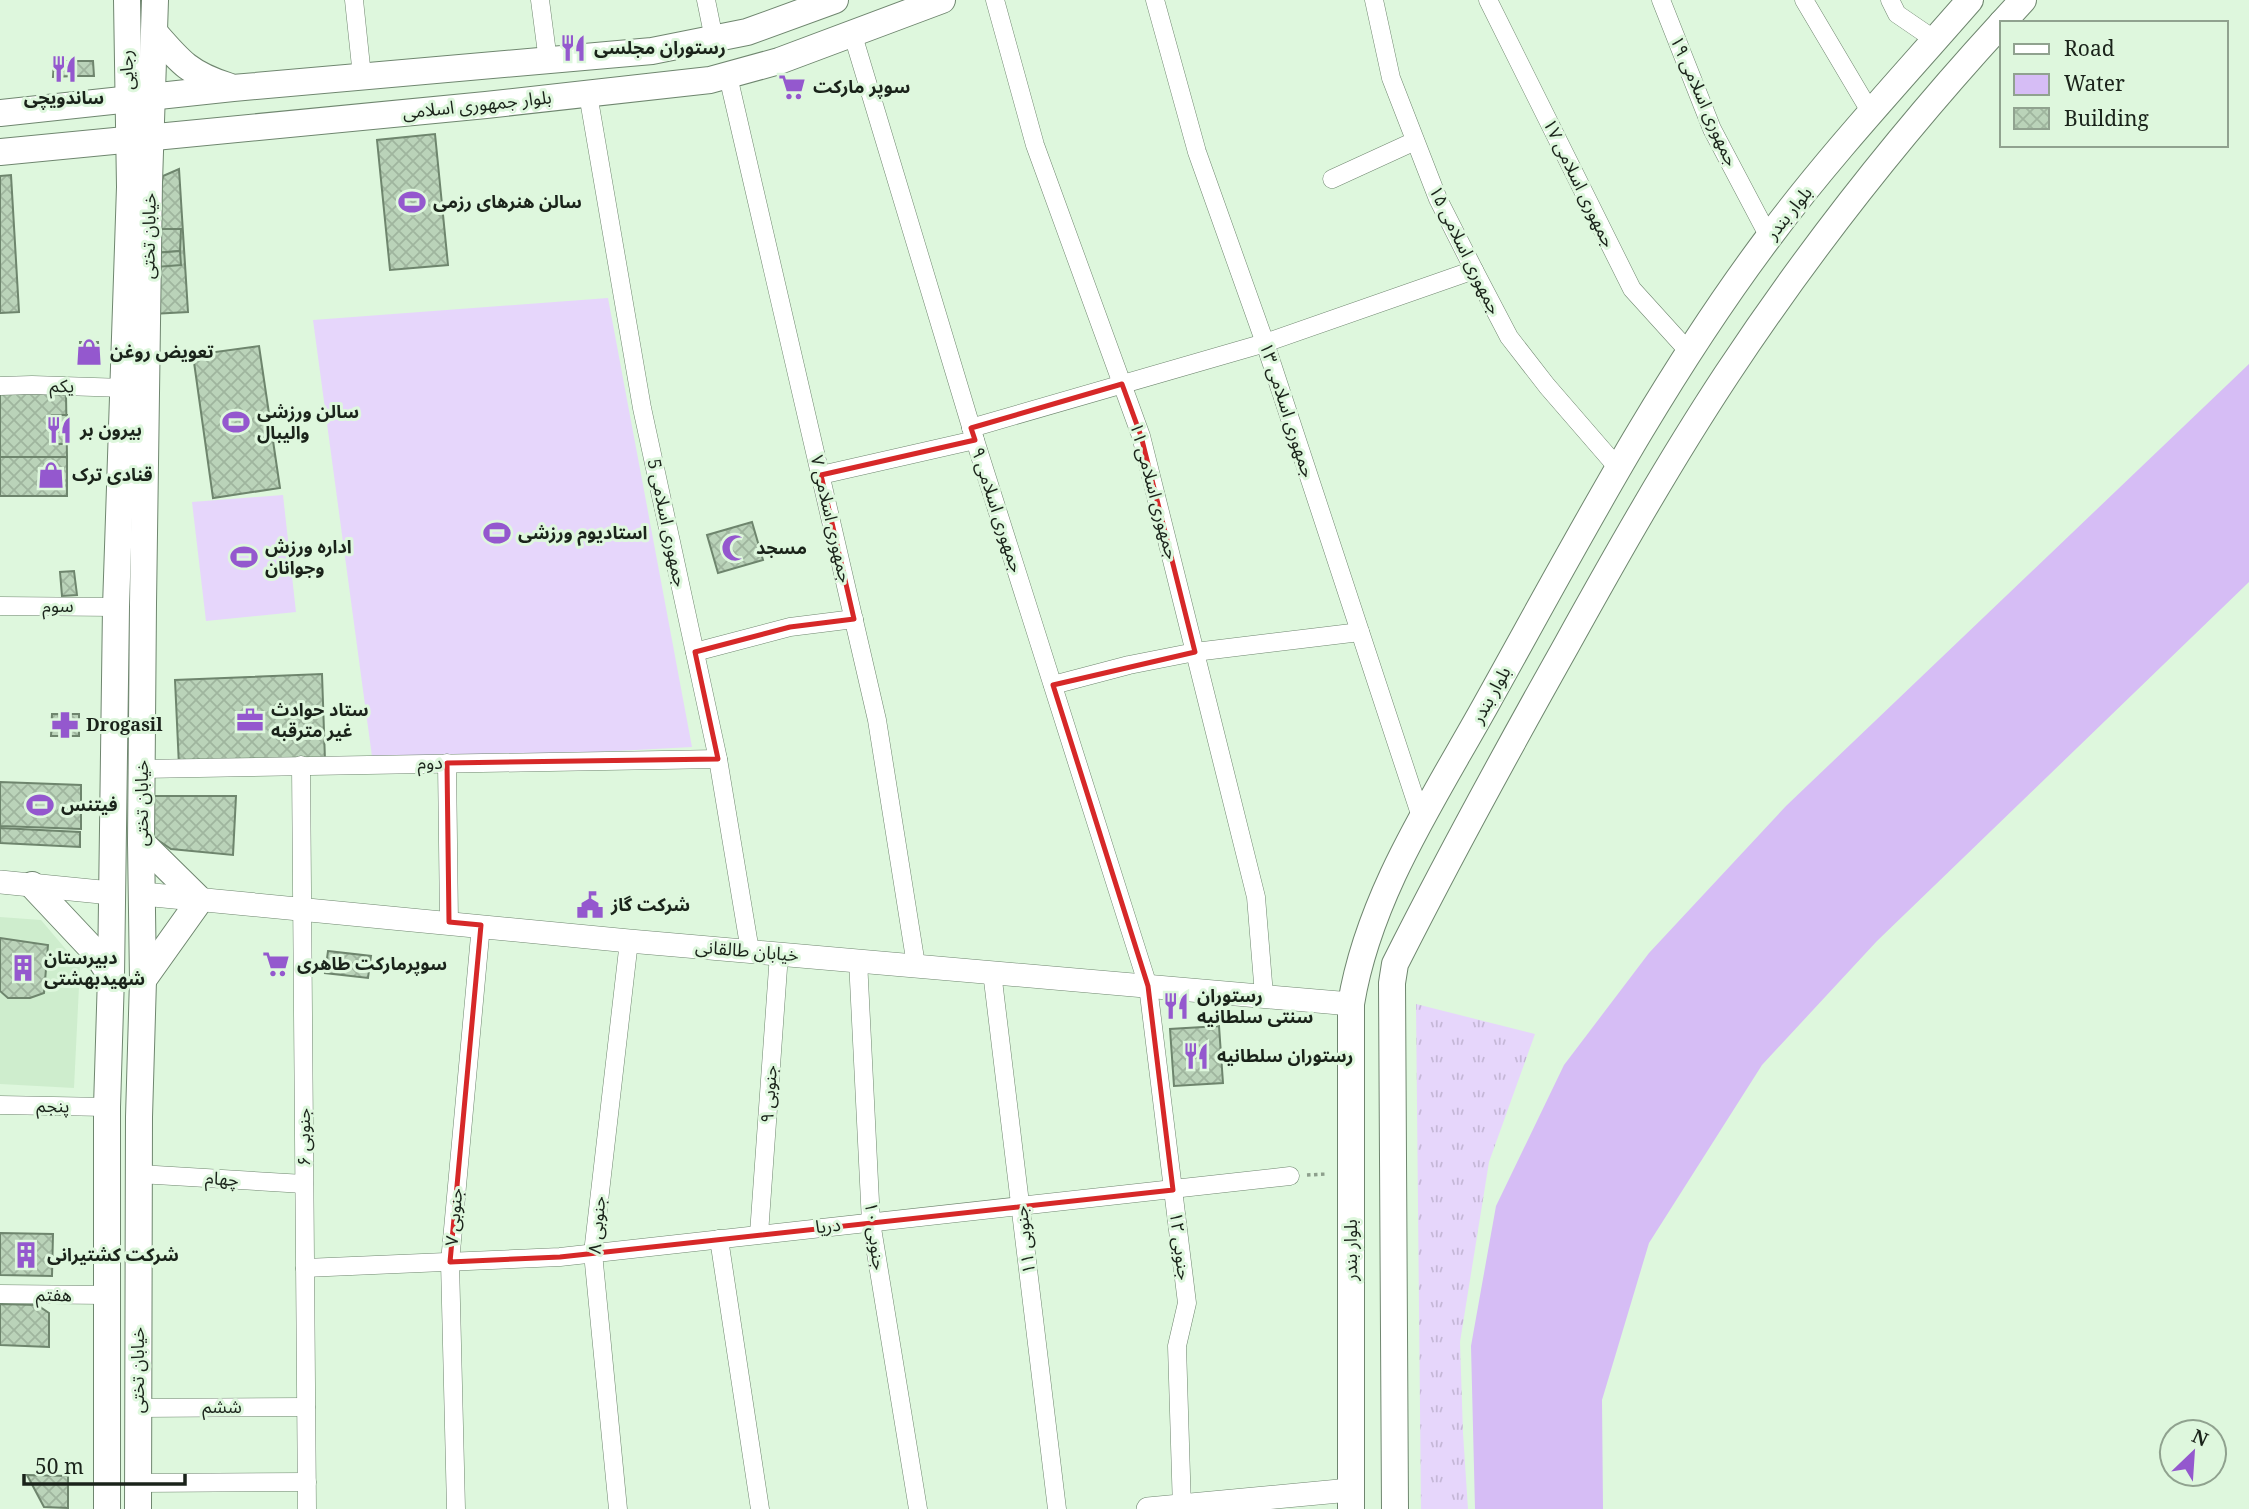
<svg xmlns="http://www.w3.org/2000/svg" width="2249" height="1509" viewBox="0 0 2249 1509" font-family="'Noto Serif','Noto Sans Arabic',serif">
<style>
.built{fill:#ceedcd}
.grass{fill:url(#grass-tufts)}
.garden{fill:#e6d6fb}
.water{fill:#d6bdf5}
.building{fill:url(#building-cross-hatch);stroke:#6e856d;stroke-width:2}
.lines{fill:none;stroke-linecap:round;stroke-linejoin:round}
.minor-casing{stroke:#6f866f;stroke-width:19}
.tertiary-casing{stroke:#6f866f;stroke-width:24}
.secondary-casing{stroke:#6f866f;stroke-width:28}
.path{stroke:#8d9f8c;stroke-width:3.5;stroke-dasharray:3.5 3.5;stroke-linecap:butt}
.minor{stroke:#fff;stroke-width:18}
.tertiary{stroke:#fff;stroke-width:23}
.secondary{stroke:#fff;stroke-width:26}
.marked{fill:none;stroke:#d62828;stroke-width:5;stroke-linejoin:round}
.labels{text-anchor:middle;stroke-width:6;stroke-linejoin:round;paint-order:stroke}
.poi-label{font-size:18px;font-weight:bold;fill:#1a231a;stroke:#def7dd;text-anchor:start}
.street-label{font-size:18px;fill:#1a231a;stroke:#def7dd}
</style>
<defs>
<pattern id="grass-tufts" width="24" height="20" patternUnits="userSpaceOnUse" patternTransform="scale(1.75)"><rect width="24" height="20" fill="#e6d6fb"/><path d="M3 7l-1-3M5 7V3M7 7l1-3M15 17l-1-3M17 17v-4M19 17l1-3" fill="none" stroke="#c5b7d7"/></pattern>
<pattern id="building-cross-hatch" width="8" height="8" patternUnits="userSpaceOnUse" patternTransform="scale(1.75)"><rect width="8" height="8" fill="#bad3b9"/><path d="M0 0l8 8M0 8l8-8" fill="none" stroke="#9fb59e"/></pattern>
</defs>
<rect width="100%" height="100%" fill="#def7dd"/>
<path class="built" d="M0 917 41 920 80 966 74 1088 0 1084Z"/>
<path class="grass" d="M1416 1004 1535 1034 1489 1162 1460 1342 1463 1433 1468 1509H1421Z"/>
<g class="garden">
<path d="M608 298 692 747 373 764 313 320Z"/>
<path d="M283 495 296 612 206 621 192 502Z"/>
</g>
<path class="water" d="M2249 364V582L1877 941 1762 1065 1649 1243 1602 1400 1603 1509H1475L1471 1346 1496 1206 1564 1065 1649 953 1786 806Z"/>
<g class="building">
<path d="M54 61H73L74 76 53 77Z"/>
<path d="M73 61H93L94 76H74Z"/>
<path d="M435 134 448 265 390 270 377 140Z"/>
<path d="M179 169 188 312 152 314 154 229 163 176Z"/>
<path d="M11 175 19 312 0 313V176Z"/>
<path d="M154 229H181L180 251 155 253Z"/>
<path d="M180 251 181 265 156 267 155 253Z"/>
<path d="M80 342H98L99 361H81Z"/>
<path d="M259 346 280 488 213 498 193 355Z"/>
<path d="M0 394H66L67 457H0Z"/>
<rect x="52" y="415" width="15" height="29"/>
<rect x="0" y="457" width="67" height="39"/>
<path d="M752 522 763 560 718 573 707 535Z"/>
<path d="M74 571 77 595 62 596 60 572Z"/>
<path d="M322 674 325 760 179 766 175 680Z"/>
<path d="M52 714H79V736H51Z"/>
<path d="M0 782 81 785V829L0 826Z"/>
<path d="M145 796H236L233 855 171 849 152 836Z"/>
<path d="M0 828 80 832V847L0 843Z"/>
<path d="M0 938 48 945 44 993 30 998H8L0 991Z"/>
<path d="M328 951 371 956 368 978 325 973Z"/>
<path d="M1219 1026 1223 1083 1174 1086 1170 1029Z"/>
<path d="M0 1233 53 1234 52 1276 0 1275Z"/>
<path d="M0 1304 37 1305 49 1313V1347L0 1345Z"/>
<path d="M27 1475 68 1476V1508L44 1507Z"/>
</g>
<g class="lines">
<defs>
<g id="minor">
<path d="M354 0 362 76"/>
<path d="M540 0 548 61"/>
<path d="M706 0 714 39"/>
<path d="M995 0 1035 145 1141 436 1256 897 1264 995"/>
<path d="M1155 0 1197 152 1265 343 1422 820"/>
<path d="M1374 0 1391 78 1438 199 1474 270 1509 337 1547 386 1618 468"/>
<path d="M1488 0 1632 289 1690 353"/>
<path d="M1661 0 1712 129 1769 237"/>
<path d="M1804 0 1871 113"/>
<path d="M1890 0 1897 14 1935 40"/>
<path d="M852 32 975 440 1148 986 1187 1303 1177 1346 1182 1509"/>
<path d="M728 76 877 720 916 965"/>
<path d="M588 94 642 408 718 759 750 951"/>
<path d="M1332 179 1415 141"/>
<path d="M0 386 32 385 125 388"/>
<path d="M971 428 1265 343 1474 270"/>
<path d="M821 475 975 440"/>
<path d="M0 606 116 607"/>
<path d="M695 652 790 627 854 619"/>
<path d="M1053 685 1129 665 1195 652 1360 632"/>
<path d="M447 763 449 922"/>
<path d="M301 765 307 1509"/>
<path d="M142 769 718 759"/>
<path d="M858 960 871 1222 918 1509"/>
<path d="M992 972 1057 1509"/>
<path d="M0 1105 107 1107"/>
<path d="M139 1174 304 1184"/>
<path d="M759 1234 779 954"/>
<path d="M719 1239 760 1509"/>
<path d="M305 1268 560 1257 1290 1176"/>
<path d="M0 1294 107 1295"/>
<path d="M137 1408 306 1407"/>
<path d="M138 1483 307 1482"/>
<path d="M456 1509 450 1262 481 925"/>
<path d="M618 1509 593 1253 629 941"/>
</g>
<g id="tertiary">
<path d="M0 882 111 893"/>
<path d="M143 894 629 941 1351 1004"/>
<path d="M1148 1509 1350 1490"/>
</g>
<g id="secondary">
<path d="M2002 23 2023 0"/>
<path d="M155 33C180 62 190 74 228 86"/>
<path d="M0 113 233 88 652 51 747 32 835 0"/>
<path d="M0 152 486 105 710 80 779 61 942 0"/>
<path d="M141 842 200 900 143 980"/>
<path d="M32 885 96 953 111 976"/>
<path d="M107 1509V1107L111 976 116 607 130 187 127 0"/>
<path d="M138 1509 139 1117 143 980 141 842 143 604 149 182 155 0"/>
<path d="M1351 1509V1004C1369 894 1435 797 1488 701 1576 543 1660 382 1769 237 1831 154 1902 78 1970 0"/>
<path d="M1395 1509 1392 983 1395 964C1449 857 1507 751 1566 646 1617 554 1669 462 1727 374 1809 250 1902 132 2002 23"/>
</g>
</defs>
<use href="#minor" class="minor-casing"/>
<use href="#tertiary" class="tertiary-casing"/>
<use href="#secondary" class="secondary-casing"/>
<path class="path" d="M1307 1175 1327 1174"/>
<use href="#minor" class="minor"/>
<use href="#tertiary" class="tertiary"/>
<use href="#secondary" class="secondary"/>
</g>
<path class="marked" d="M1122 384 1141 436 1195 652 1053 685 1148 986 1173 1190 560 1257 450 1262 481 925 449 922 447 763 718 759 695 652 790 627 854 619 821 475 975 440 971 428Z"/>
<defs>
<symbol id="restaurant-bare" viewBox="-9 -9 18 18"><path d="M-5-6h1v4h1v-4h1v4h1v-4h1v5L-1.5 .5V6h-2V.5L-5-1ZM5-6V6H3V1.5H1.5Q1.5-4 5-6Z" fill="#9458ce" stroke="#def7dd" stroke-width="2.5" paint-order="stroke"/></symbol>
<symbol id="supermarket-bare" viewBox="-9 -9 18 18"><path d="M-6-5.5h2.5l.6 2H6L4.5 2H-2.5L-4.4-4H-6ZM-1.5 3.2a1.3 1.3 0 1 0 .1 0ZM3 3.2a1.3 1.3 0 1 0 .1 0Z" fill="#9458ce" stroke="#def7dd" stroke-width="2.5" paint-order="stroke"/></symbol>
<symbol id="stadium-bare" viewBox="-9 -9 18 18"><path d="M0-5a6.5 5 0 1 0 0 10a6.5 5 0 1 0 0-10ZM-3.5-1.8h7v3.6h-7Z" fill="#9458ce" stroke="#def7dd" stroke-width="2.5" paint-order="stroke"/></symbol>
<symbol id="shop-bare" viewBox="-9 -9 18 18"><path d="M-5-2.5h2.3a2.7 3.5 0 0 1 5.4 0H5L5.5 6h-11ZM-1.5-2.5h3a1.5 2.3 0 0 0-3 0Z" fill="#9458ce" stroke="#def7dd" stroke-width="2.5" paint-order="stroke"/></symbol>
<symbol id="mosque-bare" viewBox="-9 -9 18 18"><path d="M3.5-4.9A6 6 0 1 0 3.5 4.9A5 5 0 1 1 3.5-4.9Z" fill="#9458ce" stroke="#def7dd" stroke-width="2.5" paint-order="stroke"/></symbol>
<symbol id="office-bare" viewBox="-9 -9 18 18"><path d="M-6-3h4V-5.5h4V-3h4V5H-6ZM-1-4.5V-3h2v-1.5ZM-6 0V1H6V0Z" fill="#9458ce" stroke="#def7dd" stroke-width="2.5" paint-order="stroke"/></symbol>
<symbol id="pharmacy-bare" viewBox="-9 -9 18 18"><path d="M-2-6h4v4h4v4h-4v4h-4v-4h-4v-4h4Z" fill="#9458ce" stroke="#def7dd" stroke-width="2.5" paint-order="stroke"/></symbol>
<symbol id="civic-bare" viewBox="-9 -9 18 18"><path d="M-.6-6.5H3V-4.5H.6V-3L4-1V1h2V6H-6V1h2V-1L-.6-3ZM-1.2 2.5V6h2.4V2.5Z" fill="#9458ce" stroke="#def7dd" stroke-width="2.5" paint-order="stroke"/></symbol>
<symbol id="building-bare" viewBox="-9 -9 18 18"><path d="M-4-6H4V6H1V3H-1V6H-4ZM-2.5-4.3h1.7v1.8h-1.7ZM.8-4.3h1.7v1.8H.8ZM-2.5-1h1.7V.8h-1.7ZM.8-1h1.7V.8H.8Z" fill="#9458ce" stroke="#def7dd" stroke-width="2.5" paint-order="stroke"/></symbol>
</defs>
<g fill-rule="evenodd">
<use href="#restaurant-bare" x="554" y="29" width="38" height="38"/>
<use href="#restaurant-bare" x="45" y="50" width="38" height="38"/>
<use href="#supermarket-bare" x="773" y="68" width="38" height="38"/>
<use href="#stadium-bare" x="393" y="183" width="38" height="38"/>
<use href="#shop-bare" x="70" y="333" width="38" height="38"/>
<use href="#stadium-bare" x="217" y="403" width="38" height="38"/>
<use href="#restaurant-bare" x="40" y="411" width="38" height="38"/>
<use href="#shop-bare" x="32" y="456" width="38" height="38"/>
<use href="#stadium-bare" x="478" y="514" width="38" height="38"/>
<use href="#mosque-bare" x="716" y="529" width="38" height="38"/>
<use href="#stadium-bare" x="225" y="538" width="38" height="38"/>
<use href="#office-bare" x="231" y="701" width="38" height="38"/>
<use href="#pharmacy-bare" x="46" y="706" width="38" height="38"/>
<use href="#stadium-bare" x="21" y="786" width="38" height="38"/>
<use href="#civic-bare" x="571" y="886" width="38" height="38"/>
<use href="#supermarket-bare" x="257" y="945" width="38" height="38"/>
<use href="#building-bare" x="4" y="949" width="38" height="38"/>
<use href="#restaurant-bare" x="1157" y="987" width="38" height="38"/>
<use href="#restaurant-bare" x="1177" y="1037" width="38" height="38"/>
<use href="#building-bare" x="7" y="1236" width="38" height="38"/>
</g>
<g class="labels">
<g class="poi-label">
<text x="594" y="54">رستوران مجلسی</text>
<text x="813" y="93">سوپر مارکت</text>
<text x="64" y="104" text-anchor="middle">ساندویچی</text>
<text x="433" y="208">سالن هنرهای رزمی</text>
<text x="110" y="358">تعویض روغن</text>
<text x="257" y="418">سالن ورزشی<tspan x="257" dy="21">والیبال</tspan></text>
<text x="80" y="436">بیرون بر</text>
<text x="72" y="481">قنادی ترک</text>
<text x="518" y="539">استادیوم ورزشی</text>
<text x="265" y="553">اداره ورزش<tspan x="265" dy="21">وجوانان</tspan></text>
<text x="756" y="554">مسجد</text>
<text x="271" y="716">ستاد حوادث<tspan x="271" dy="21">غیر مترقبه</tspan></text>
<text x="86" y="731">Drogasil</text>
<text x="61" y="811">فیتنس</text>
<text x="611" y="911">شرکت گاز</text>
<text x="44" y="964">دبیرستان<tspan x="44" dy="21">شهیدبهشتی</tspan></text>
<text x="297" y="970">سوپرمارکت طاهری</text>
<text x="1197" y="1002">رستوران<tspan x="1197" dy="21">سنتی سلطانیه</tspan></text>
<text x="1217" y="1062">رستوران سلطانیه</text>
<text x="47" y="1261">شرکت کشتیرانی</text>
</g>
<g class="street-label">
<text transform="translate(127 70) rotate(-93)" y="6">رجایی</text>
<text transform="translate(1704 101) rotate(66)" y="6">جمهوری اسلامی ۱۹</text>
<text transform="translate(477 105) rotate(-6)" y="6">بلوار جمهوری اسلامی</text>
<text transform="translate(1579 183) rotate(64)" y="6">جمهوری اسلامی ۱۷</text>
<text transform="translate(1789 213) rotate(-51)" y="6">بلوار بندر</text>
<text transform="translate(149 236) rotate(-89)" y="6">خیابان تختی</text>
<text transform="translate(1465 250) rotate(64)" y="6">جمهوری اسلامی ۱۵</text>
<text transform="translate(62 386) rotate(2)" y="6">یکم</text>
<text transform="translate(1287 410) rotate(72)" y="6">جمهوری اسلامی ۱۳</text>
<text transform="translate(1154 491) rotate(75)" y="6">جمهوری اسلامی ۱۱</text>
<text transform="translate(997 510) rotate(72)" y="6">جمهوری اسلامی ۹</text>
<text transform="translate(831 519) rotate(77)" y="6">جمهوری اسلامی ۷</text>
<text transform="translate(667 523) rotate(78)" y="6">جمهوری اسلامی 5</text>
<text x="58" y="612">سوم</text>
<text transform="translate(1491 695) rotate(-61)" y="6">بلوار بندر</text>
<text transform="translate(430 763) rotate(-1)" y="6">دوم</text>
<text transform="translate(142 803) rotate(-90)" y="6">خیابان تختی</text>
<text transform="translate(747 951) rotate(5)" y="6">خیابان طالقانی</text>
<text transform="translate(769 1094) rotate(-86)" y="6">۹ جنوبی</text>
<text transform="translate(53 1106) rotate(1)" y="6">پنجم</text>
<text transform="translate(304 1137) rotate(-90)" y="6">۶ جنوبی</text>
<text transform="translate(222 1179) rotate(4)" y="6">چهام</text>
<text transform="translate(454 1217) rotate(-85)" y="6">۷ جنوبی</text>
<text transform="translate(597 1225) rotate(-85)" y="6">۸ جنوبی</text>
<text transform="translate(828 1226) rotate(-6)" y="6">دریا</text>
<text transform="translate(875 1236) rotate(83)" y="6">۱۰ جنوبی</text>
<text transform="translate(1025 1240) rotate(-97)" y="6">۱۱ جنوبی</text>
<text transform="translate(1180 1246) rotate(83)" y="6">۱۲ جنوبی</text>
<text transform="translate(1351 1250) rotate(-90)" y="6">بلوار بندر</text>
<text transform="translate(54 1295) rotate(1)" y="6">هفتم</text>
<text transform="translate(138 1370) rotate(-90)" y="6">خیابان تختی</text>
<text x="222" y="1413">ششم</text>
</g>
</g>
<rect x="2000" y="21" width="228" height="126" fill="#def7dd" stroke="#90a28f" stroke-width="2"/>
<rect x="2014" y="44" width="35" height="10" fill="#ffffff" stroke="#90a28f" stroke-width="2"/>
<text x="2064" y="56" font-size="21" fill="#1a231a">Road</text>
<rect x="2014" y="74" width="35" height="21" fill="#d6bdf5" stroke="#90a28f" stroke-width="2"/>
<text x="2064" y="91" font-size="21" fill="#1a231a">Water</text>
<rect x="2014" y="108" width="35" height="21" fill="url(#building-cross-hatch)" stroke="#90a28f" stroke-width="2"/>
<text x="2064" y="126" font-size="21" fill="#1a231a">Building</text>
<g transform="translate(2193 1453) rotate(25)"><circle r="33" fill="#def7dd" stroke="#90a28f" stroke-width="2"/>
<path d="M0-5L12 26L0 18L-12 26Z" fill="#9458ce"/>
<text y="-10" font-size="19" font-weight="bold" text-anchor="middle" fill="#1a231a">N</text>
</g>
<path d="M24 1474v10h161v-10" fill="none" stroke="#1a231a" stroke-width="3.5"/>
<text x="35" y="1474" font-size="21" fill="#1a231a" stroke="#def7dd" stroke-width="5" paint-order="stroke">50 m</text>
</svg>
